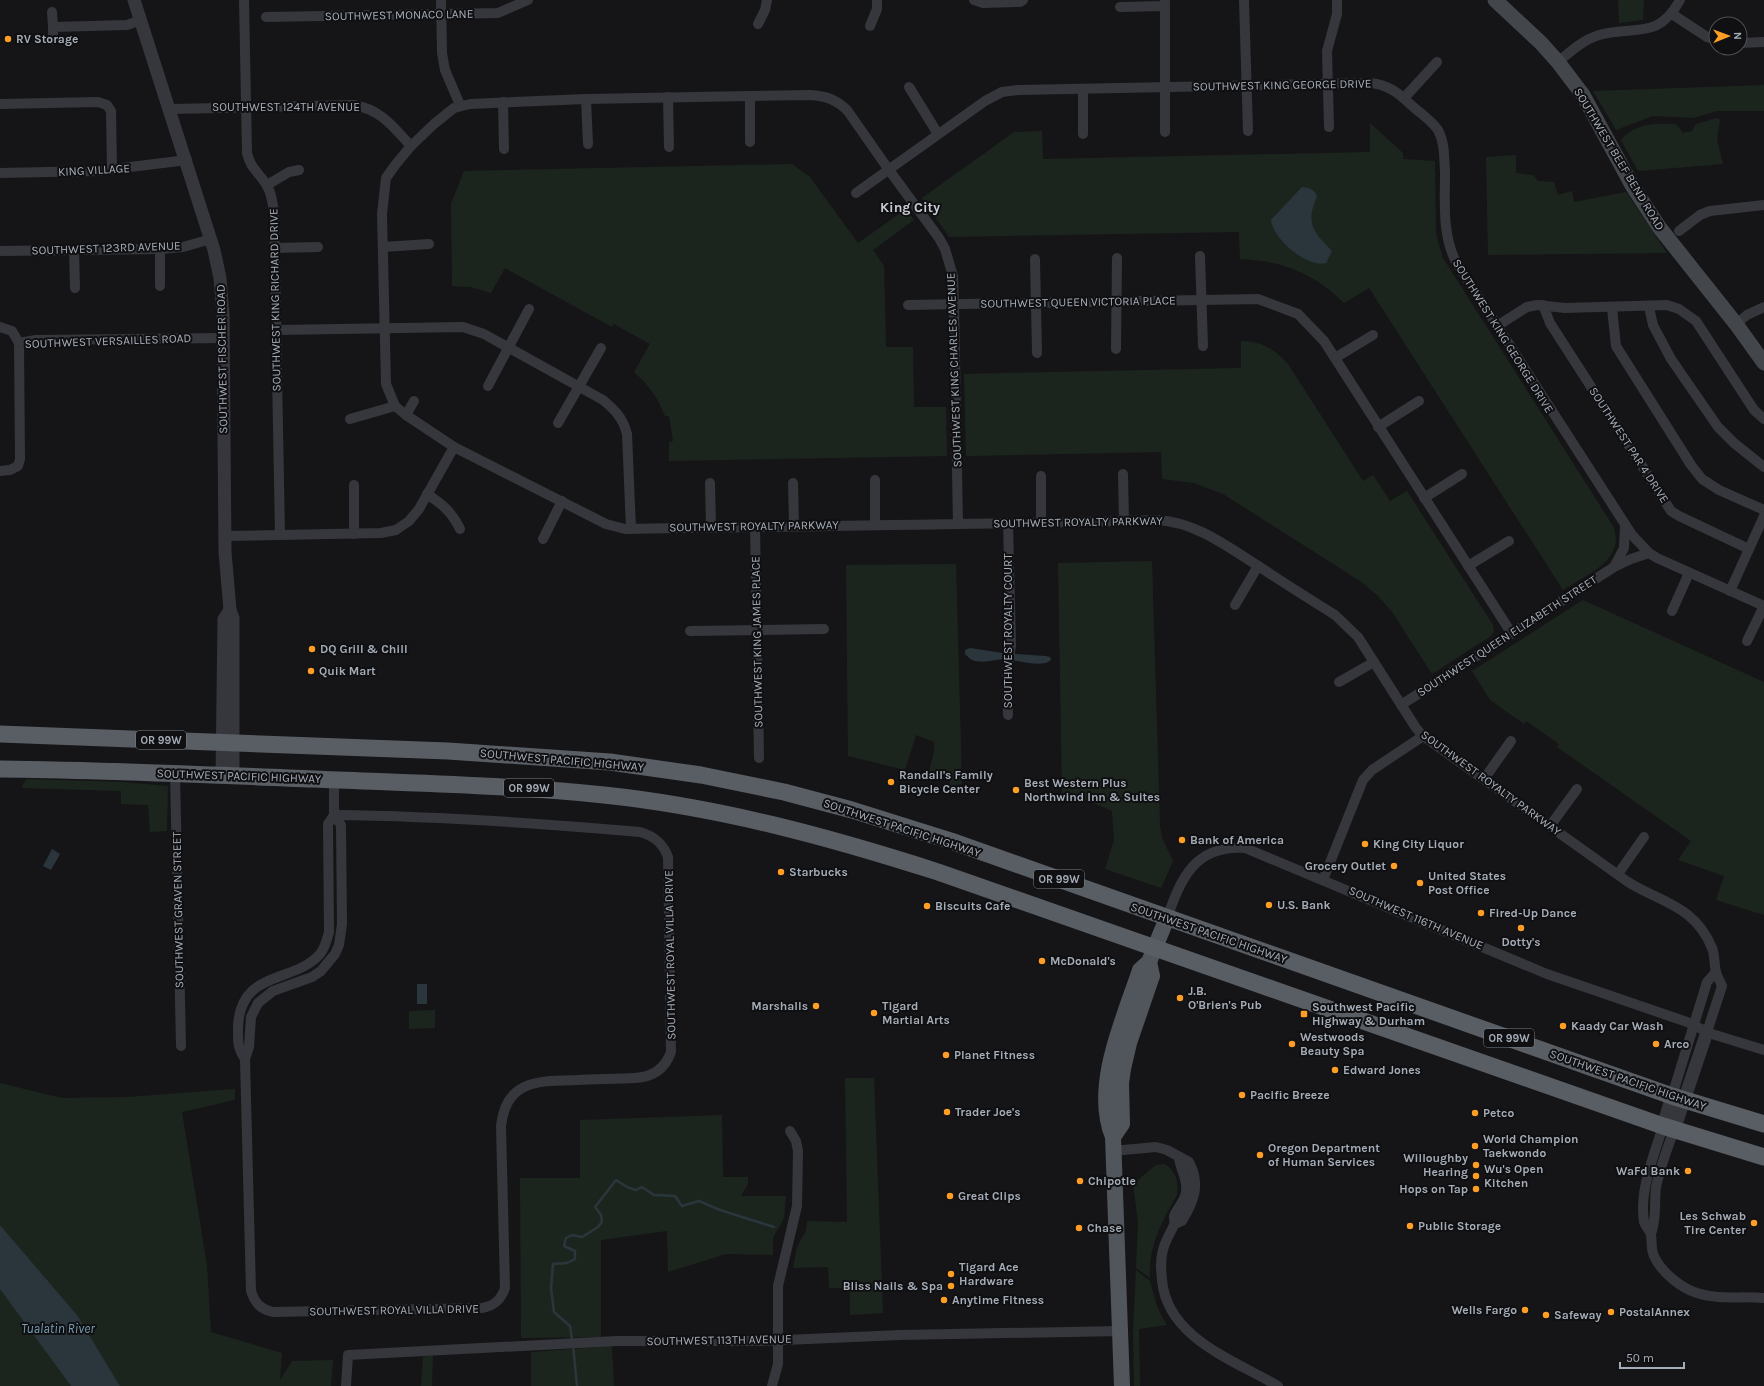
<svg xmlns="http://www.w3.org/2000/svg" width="1764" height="1386" viewBox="0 0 1764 1386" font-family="Karla,sans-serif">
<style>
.green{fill:#1c251d}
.water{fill:#2a363c}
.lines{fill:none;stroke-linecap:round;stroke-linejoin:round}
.stream{stroke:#2a363c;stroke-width:2.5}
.minor{stroke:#35373c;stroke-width:10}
.tertiary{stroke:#35373c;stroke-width:13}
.secondary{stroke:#43474c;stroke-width:15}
.primary{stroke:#51555c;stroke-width:16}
.trunk{stroke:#595e65;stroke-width:17}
.poi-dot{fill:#ff9e25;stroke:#101012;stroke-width:1.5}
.labels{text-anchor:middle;stroke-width:4;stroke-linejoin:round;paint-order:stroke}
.shield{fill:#101012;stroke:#787e86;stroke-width:1}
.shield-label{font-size:11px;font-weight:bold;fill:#a5adb8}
.street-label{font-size:12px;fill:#a5adb8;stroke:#101012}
.poi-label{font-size:12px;font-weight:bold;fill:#a5adb8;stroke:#101012;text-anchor:start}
.water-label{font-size:13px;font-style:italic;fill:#79a0b6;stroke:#101012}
.quarter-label{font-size:14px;font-weight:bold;fill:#c7ccd4;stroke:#101012}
</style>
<rect width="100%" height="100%" fill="#151517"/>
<g class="green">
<path d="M1618 0H1644L1643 20 1619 23Z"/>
<path d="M1764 85V111H1717L1693 118 1653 116 1616 130 1593 91Z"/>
<path d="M1717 118 1720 120 1717 140 1723 164 1638 171 1621 140C1634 123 1657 123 1676 124L1683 133 1692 131 1696 124Z"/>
<path d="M1370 123 1403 153V159L1435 161 1436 234 1443 258 1613 526C1627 560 1586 575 1563 590L1369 288 1344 303C1315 274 1281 260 1240 259L1239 232 949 237 922 198 1014 132 1042 131 1043 159 1370 152Z"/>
<path d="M1516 155V173L1533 175 1538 181 1554 182 1558 195 1572 191 1574 202 1626 192 1667 253 1488 255 1486 157Z"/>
<path d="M792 164 810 177 858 243 906 209 914 220 873 250 884 266 886 347H913L914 407H946L947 456 669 461V442L673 441 669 416H665C658 398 649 385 634 372L650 344 614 324 612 327 505 268 491 293 471 287 452 286 451 204 464 171Z"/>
<path d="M1241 341C1261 341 1275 349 1288 364L1363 481 1373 475 1390 501 1407 491 1493 625 1494 631 1491 636 1432 674 1392 612 1377 595 1360 581 1223 494 1194 483 1162 479 1161 452 966 456 964 374 1241 368Z"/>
<path d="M1152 561 1160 825 1162 838 1173 861 1161 888 1105 869 1114 840 1112 811 1074 795H1062L1058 563Z"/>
<path d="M956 564 962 784 949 786 950 779 929 771 934 752V742L916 735 905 770 848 756 846 565Z"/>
<path d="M1583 600 1764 682V915L1716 900 1724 876 1678 860 1691 841 1557 747 1559 744 1526 721 1524 724 1490 700 1472 671Z"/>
<path d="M27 779 122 782 168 786 167 831 150 832 148 805 121 804V791L22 788 23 784Z"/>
<path d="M435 1010V1028L409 1029V1011Z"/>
<path d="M845 1078H874L883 1313 850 1315V1288H829L828 1267 793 1268 797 1247 806 1231 807 1221 847 1222Z"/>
<path d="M0 1083 62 1098 127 1097 235 1089V1100L182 1112 207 1265 211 1332 282 1353 280 1380 292 1361 333 1360 331 1386H120L77 1315 0 1225Z"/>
<path d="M722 1115 723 1177H748V1184L741 1196H786L784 1218 773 1238V1255L726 1254 668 1272 667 1231 601 1240V1337L521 1338 520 1178H580V1120Z"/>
<path d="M1165 1164C1176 1172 1179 1181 1177 1195 1162 1221 1148 1247 1150 1278L1136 1268 1138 1222 1133 1184 1156 1165Z"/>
<path d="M1136 1270 1150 1281C1154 1297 1158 1312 1167 1325L1139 1329 1140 1386H1134L1133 1329Z"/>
<path d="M0 1289 6 1296 71 1386H0Z"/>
<path d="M612 1346 614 1386H531V1352Z"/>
<path d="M433 1355 432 1386H421L423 1357Z"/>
</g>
<g class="water">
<path d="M1302 187C1309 188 1315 189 1317 197 1305 223 1313 232 1332 251L1326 263C1307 268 1273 239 1271 220Z"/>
<path d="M970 648 1003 653 1046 656 1050 657 1051 660C1041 669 1015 659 1003 659 994 660 985 663 975 661 971 660 968 657 965 654V650Z"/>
<path d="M52 849 60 854 51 870 43 866Z"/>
<rect x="417" y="984" width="10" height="20"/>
<path d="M0 1225 77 1315 120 1386H71L0 1289Z"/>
</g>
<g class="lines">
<g class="stream">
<path d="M572 1340 570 1326 554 1312 551 1288 553 1264 567 1263 575 1259V1251L564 1246 566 1238 572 1235 582 1237 598 1227 602 1222 601 1215 595 1207 616 1180 627 1187 636 1190 642 1187 654 1195 675 1196 682 1206 699 1201 720 1210 774 1227"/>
<path d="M573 1345 577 1386"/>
</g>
<g class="minor">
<path d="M244 0 247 153C251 170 260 173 267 186 272 194 272 202 274 211L280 535"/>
<path d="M441 0 442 53 445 70 460 105"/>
<path d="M974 0 983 3 1020 2 1023 0"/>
<path d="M1165 0V132"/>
<path d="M1244 0 1248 131"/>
<path d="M1120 7 1165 6"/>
<path d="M52 12 53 27"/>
<path d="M1672 14 1707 37 1716 39"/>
<path d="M266 17 498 13 528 0"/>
<path d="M758 24 765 10 767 0"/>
<path d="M870 26 877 9V0"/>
<path d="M53 40V27L127 25 141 20"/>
<path d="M1740 43 1764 42"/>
<path d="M1558 62C1571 51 1583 40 1599 35 1634 25 1658 41 1680 0"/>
<path d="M909 87 938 134"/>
<path d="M1083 89V134"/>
<path d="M750 96V142"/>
<path d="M668 97 669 147"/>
<path d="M1404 98 1437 62"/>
<path d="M586 99 588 144"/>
<path d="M503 102 504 149"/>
<path d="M0 104 98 102 107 105 111 111 112 168"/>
<path d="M170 109 354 105C382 110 393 127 411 146"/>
<path d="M1329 127 1327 51 1337 14V0"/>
<path d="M0 173 98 171 187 160"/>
<path d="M267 185 289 172 299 170"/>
<path d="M856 193 985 101 1002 92 1018 90 1369 83C1387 84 1399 93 1411 105 1420 113 1431 120 1438 130 1445 143 1444 158 1445 172 1445 203 1442 234 1456 262L1632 535 1649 553 1657 558 1764 606"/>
<path d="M1679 231 1700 215 1710 211 1764 205"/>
<path d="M383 247 429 244"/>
<path d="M274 248 318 247"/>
<path d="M74 250 75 288"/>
<path d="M0 251 160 249 183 247 211 239"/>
<path d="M1200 256 1203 346"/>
<path d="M1035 259 1037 353"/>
<path d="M160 286V249"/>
<path d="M908 305 1258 299 1298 314 1324 341 1512 634"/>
<path d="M1543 305 1550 323 1671 511 1679 516 1749 549"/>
<path d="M1649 307 1653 325 1671 359 1718 427 1734 443 1764 467"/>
<path d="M1612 308 1616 346 1691 465 1702 479 1719 490 1764 510"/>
<path d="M1736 324 1747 315 1764 307"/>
<path d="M1497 326 1527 307 1537 305 1565 308 1667 305 1679 309 1696 321 1754 410 1764 419"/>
<path d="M0 327 12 331 19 343 20 459 18 466 10 470 0 471"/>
<path d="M276 330 463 327 484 334 603 400C615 410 623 418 627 434L631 529"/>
<path d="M19 343 36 340 223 338"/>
<path d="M1116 349 1117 258"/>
<path d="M1335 358 1373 335"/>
<path d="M488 386 529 309"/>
<path d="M406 415 414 401"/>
<path d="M350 419 395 406"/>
<path d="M558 423 601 348"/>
<path d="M1378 427 1419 401"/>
<path d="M1123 474 1124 521"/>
<path d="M1041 476V522"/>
<path d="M875 480V525"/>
<path d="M710 483 711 527"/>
<path d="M793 483 794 525"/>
<path d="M354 485V534"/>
<path d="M427 494C442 504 452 512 460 529"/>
<path d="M1424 498 1462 474"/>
<path d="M958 524 954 304 953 276 945 249 939 238 889 170 847 110C835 99 826 96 810 95L586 99 470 104 454 108 434 124 411 146 396 164 386 178 382 214 386 384 395 406 406 415 454 447 606 524 625 529C802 526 979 525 1157 520 1197 522 1229 548 1263 569 1287 585 1311 600 1335 615L1358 637 1416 728 1423 736 1628 882C1662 903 1695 906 1712 948 1715 955 1714 964 1716 972 1717 976 1720 981 1722 986L1707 1032"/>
<path d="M755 526 759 758"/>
<path d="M225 536 381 533 396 530 409 521 419 509 454 447"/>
<path d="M543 539 562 501"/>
<path d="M1468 566 1509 541"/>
<path d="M1614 567 1624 548 1625 526"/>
<path d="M1730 591 1764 516"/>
<path d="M1235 605 1258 566"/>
<path d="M1672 611 1689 573"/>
<path d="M690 631 824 629"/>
<path d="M1747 641 1764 606"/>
<path d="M1339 682 1374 662"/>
<path d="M1401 705 1614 567 1631 559 1649 553"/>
<path d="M1008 715 1007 673 1011 645 1008 523"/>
<path d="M175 774 181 1046"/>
<path d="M1484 779 1511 741"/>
<path d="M334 815C436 816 538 823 640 832 654 836 663 843 668 857L671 1052C665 1069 653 1077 635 1078 616 1079 596 1079 577 1080 540 1081 506 1079 501 1126L505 1288C501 1300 494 1306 482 1308L273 1312C260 1309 255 1303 251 1291L245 1059 249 1047 251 1017 258 1003 273 991 312 977 321 971 335 954 339 945 342 924 341 825Z"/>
<path d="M1550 826 1577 789"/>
<path d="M1618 874 1644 837"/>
<path d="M1323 880 1363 780 1372 770 1423 736"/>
<path d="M1167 918C1181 878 1195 845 1245 848L1547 974 1687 1022 1712 1034 1764 1050"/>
<path d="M245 1059C237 1047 238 1041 238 1027 240 969 294 984 320 954 325 948 327 940 329 932L328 824 334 815V780"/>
<path d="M1672 1096 1707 982 1716 972"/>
<path d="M1663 1126C1654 1156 1639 1190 1644 1222 1645 1226 1650 1230 1651 1235 1652 1242 1651 1250 1654 1256 1661 1272 1681 1288 1697 1293 1719 1300 1742 1296 1764 1298"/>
<path d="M1112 1151 1156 1147 1167 1150 1189 1162C1201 1184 1194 1201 1182 1221L1175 1224"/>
<path d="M1179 1157C1180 1170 1188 1178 1186 1192 1185 1201 1177 1208 1174 1216 1174 1219 1175 1222 1174 1225 1170 1234 1165 1241 1163 1250 1160 1260 1161 1270 1162 1280 1167 1338 1234 1360 1278 1386"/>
<path d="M1651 1234C1657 1218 1654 1204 1656 1187 1660 1168 1667 1149 1674 1130"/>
<path d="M346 1386 348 1355 617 1341H761L900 1335 1121 1331"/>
<path d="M772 1386 778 1364V1286L797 1206 798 1151 796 1141 790 1131"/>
</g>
<g class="tertiary">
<path d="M134 0 214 250 220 278 223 315 225 552 230 610 233 618V776"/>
<path d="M222 776 224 619 230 610"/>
<path d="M1663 1126 1672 1096"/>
<path d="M1674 1130 1707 1032"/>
</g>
<path class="secondary" d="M1495 0 1541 43 1558 62 1583 95 1633 187 1659 227 1736 324 1764 363"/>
<g class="primary">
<path d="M1113 1137 1122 1124 1121 1083 1123 1069 1129 1043 1152 976 1149 962"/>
<path d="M1122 1386 1113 1137C1092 1086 1124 1019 1140 970L1149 962 1167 918"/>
</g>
<g class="trunk">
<path d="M0 734 448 751 610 762 701 775 784 792 852 810 951 841 1672 1096 1764 1124"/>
<path d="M0 769C105 770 210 775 314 779 411 783 508 785 604 795 719 807 829 837 938 872L1663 1126 1764 1157"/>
</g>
</g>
<g class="poi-dot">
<circle cx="8" cy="39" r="4"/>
<circle cx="312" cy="649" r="4"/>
<circle cx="311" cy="671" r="4"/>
<circle cx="891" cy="782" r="4"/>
<circle cx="1016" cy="790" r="4"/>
<circle cx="1182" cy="840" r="4"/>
<circle cx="1365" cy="844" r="4"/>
<circle cx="1394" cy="866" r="4"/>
<circle cx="781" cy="872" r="4"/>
<circle cx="1420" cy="883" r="4"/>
<circle cx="1269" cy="905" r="4"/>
<circle cx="927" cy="906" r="4"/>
<circle cx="1481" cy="913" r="4"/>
<circle cx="1521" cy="928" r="4"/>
<circle cx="1042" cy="961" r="4"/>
<circle cx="1180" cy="998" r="4"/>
<circle cx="816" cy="1006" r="4"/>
<circle cx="874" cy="1013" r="4"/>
<rect x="1300" y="1010" width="8" height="8" rx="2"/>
<circle cx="1563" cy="1026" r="4"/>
<circle cx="1292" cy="1044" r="4"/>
<circle cx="1656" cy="1044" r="4"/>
<circle cx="946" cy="1055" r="4"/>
<circle cx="1335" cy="1070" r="4"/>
<circle cx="1242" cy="1095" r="4"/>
<circle cx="947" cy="1112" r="4"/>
<circle cx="1475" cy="1113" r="4"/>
<circle cx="1475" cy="1146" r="4"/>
<circle cx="1260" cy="1155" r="4"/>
<circle cx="1476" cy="1165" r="4"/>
<circle cx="1688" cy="1171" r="4"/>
<circle cx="1476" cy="1176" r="4"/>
<circle cx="1080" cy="1181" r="4"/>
<circle cx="1476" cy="1189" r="4"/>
<circle cx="950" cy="1196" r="4"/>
<circle cx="1754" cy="1223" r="4"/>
<circle cx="1410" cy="1226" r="4"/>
<circle cx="1079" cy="1228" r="4"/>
<circle cx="951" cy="1274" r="4"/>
<circle cx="951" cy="1286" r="4"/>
<circle cx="944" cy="1300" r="4"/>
<circle cx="1525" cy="1310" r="4"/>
<circle cx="1611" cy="1312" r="4"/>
<circle cx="1546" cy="1315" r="4"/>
</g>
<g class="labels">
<g class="shield">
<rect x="136" y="731" width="50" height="18" rx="3"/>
<rect x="504" y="779" width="50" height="18" rx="3"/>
<rect x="1034" y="870" width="50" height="18" rx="3"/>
<rect x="1484" y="1029" width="50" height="18" rx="3"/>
</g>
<g class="shield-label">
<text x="161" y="744">OR 99W</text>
<text x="529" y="792">OR 99W</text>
<text x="1059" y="883">OR 99W</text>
<text x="1509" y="1042">OR 99W</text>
</g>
<g class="street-label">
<text transform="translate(399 15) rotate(-1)" y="4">SOUTHWEST MONACO LANE</text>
<text transform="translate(1282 85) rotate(-1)" y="4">SOUTHWEST KING GEORGE DRIVE</text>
<text x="286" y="111">SOUTHWEST 124TH AVENUE</text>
<text transform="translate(1619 159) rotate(59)" y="4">SOUTHWEST BEEF BEND ROAD</text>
<text transform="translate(94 170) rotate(-3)" y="4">KING VILLAGE</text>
<text transform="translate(106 248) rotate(-2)" y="4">SOUTHWEST 123RD AVENUE</text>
<text transform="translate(275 300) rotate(-91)" y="4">SOUTHWEST KING RICHARD DRIVE</text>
<text transform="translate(1078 302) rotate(-1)" y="4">SOUTHWEST QUEEN VICTORIA PLACE</text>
<text transform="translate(1503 336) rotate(58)" y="4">SOUTHWEST KING GEORGE DRIVE</text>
<text transform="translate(108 341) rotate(-2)" y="4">SOUTHWEST VERSAILLES ROAD</text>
<text transform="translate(222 359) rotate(-91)" y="4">SOUTHWEST FISCHER ROAD</text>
<text transform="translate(954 370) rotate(-92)" y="4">SOUTHWEST KING CHARLES AVENUE</text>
<text transform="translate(1629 445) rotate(57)" y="4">SOUTHWEST PAR 4 DRIVE</text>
<text transform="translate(1078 522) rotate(-1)" y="4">SOUTHWEST ROYALTY PARKWAY</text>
<text transform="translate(754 526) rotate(-1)" y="4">SOUTHWEST ROYALTY PARKWAY</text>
<text transform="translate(1008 631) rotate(-90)" y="4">SOUTHWEST ROYALTY COURT</text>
<text transform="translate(1507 636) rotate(-33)" y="4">SOUTHWEST QUEEN ELIZABETH STREET</text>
<text transform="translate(757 642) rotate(-91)" y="4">SOUTHWEST KING JAMES PLACE</text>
<text transform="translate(562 760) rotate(5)" y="4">SOUTHWEST PACIFIC HIGHWAY</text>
<text transform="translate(239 776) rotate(2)" y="4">SOUTHWEST PACIFIC HIGHWAY</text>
<text transform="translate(1491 783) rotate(36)" y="4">SOUTHWEST ROYALTY PARKWAY</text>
<text transform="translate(902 828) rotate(18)" y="4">SOUTHWEST PACIFIC HIGHWAY</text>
<text transform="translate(178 910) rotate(-91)" y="4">SOUTHWEST GRAVEN STREET</text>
<text transform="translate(1416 918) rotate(23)" y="4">SOUTHWEST 116TH AVENUE</text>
<text transform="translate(1209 933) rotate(19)" y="4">SOUTHWEST PACIFIC HIGHWAY</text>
<text transform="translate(670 955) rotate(-91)" y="4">SOUTHWEST ROYAL VILLA DRIVE</text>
<text transform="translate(1628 1080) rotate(19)" y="4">SOUTHWEST PACIFIC HIGHWAY</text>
<text transform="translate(394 1310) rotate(-1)" y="4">SOUTHWEST ROYAL VILLA DRIVE</text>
<text transform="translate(719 1340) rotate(-1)" y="4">SOUTHWEST 113TH AVENUE</text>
</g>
<g class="poi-label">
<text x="16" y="43">RV Storage</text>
<text x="320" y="653">DQ Grill &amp; Chill</text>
<text x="319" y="675">Quik Mart</text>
<text x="899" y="779">Randall's Family<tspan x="899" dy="14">Bicycle Center</tspan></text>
<text x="1024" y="787">Best Western Plus<tspan x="1024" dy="14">Northwind Inn &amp; Suites</tspan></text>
<text x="1190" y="844">Bank of America</text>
<text x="1373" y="848">King City Liquor</text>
<text x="1386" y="870" text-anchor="end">Grocery Outlet</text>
<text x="789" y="876">Starbucks</text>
<text x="1428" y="880">United States<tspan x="1428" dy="14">Post Office</tspan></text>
<text x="1277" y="909">U.S. Bank</text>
<text x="935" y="910">Biscuits Cafe</text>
<text x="1489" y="917">Fired-Up Dance</text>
<text x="1521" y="946" text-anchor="middle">Dotty's</text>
<text x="1050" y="965">McDonald's</text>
<text x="1188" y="995">J.B.<tspan x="1188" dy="14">O'Brien's Pub</tspan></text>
<text x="808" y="1010" text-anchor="end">Marshalls</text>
<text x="882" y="1010">Tigard<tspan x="882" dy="14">Martial Arts</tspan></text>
<text x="1312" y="1011">Southwest Pacific<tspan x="1312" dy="14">Highway &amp; Durham</tspan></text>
<text x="1571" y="1030">Kaady Car Wash</text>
<text x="1300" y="1041">Westwoods<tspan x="1300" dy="14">Beauty Spa</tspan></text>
<text x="1664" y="1048">Arco</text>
<text x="954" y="1059">Planet Fitness</text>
<text x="1343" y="1074">Edward Jones</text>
<text x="1250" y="1099">Pacific Breeze</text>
<text x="955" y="1116">Trader Joe's</text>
<text x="1483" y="1117">Petco</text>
<text x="1483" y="1143">World Champion<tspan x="1483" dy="14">Taekwondo</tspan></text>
<text x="1268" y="1152">Oregon Department<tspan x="1268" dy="14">of Human Services</tspan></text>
<text x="1468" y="1162" text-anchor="end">Willoughby<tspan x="1468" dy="14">Hearing</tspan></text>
<text x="1484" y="1173">Wu's Open<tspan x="1484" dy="14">Kitchen</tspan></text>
<text x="1680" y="1175" text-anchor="end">WaFd Bank</text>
<text x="1088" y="1185">Chipotle</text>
<text x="1468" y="1193" text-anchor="end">Hops on Tap</text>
<text x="958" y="1200">Great Clips</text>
<text x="1746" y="1220" text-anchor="end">Les Schwab<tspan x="1746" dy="14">Tire Center</tspan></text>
<text x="1418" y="1230">Public Storage</text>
<text x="1087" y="1232">Chase</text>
<text x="959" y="1271">Tigard Ace<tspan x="959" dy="14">Hardware</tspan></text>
<text x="943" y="1290" text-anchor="end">Bliss Nails &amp; Spa</text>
<text x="952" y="1304">Anytime Fitness</text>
<text x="1517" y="1314" text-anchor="end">Wells Fargo</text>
<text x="1619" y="1316">PostalAnnex</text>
<text x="1554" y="1319">Safeway</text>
</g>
<g class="water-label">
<text x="58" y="1333">Tualatin River</text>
</g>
<g class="quarter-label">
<text x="910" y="212">King City</text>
</g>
</g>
<g transform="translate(1728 36) rotate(89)"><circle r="19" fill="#101012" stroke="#4c4f54"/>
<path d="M0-3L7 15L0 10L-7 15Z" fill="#ff9e25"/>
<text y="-6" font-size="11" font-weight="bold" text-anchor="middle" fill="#a5adb8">N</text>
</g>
<path d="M1620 1362v6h64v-6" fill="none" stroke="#a5adb8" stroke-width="2"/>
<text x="1626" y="1362" font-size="12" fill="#a5adb8" stroke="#101012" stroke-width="3" paint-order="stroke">50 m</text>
</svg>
